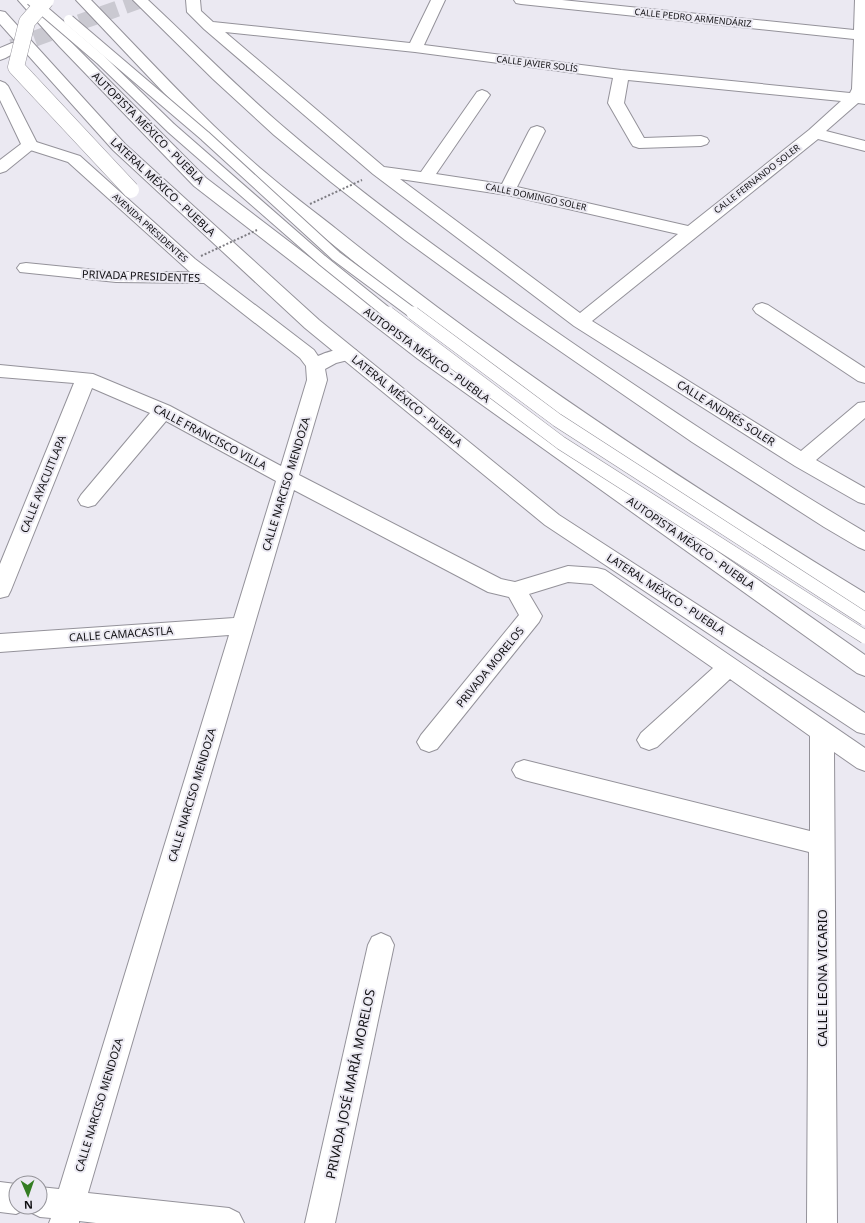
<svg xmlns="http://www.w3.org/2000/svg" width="865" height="1223" viewBox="0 0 865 1223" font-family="'Noto Sans',sans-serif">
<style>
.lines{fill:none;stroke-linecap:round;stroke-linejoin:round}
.minor-tunnel{stroke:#cac9d1;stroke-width:16;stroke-dasharray:16 8;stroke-linecap:butt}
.minor-casing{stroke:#94929a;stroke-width:2}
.secondary-casing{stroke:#94929a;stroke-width:2}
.trunk-casing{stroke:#94929a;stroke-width:2}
.motorway-casing{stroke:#94929a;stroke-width:2}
.minor{fill:#fff;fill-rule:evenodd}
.secondary{fill:#fff;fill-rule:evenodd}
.trunk{fill:#fff;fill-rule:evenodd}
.motorway{fill:#fff;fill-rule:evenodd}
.service-bridge-far1-casing{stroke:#94929a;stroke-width:12;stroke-linecap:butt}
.service-bridge-casing{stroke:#94929a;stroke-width:14;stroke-linecap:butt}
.minor-bridge-casing{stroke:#94929a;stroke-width:17;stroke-linecap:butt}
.path-bridge{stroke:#7e7d83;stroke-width:2;stroke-dasharray:2 2;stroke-linecap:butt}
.service-bridge-far1{stroke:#fff;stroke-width:10}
.service-bridge{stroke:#fff;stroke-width:13}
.minor-bridge{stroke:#fff;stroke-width:16}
.labels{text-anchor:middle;stroke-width:4;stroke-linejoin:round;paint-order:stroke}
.far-street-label{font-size:9px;fill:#121114;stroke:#ebe9f2}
.street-label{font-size:11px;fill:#121114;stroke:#ebe9f2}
.near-street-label{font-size:13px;fill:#121114;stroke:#ebe9f2}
</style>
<rect width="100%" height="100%" fill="#ebe9f2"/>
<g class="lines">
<path class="minor-tunnel" d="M12 47 141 0"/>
<defs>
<g id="minor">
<path d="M186 0H200L201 11 213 22 410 43 431 0H445L424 45 621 70 850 93 852 89 854 39 521 4 516 3 514 0H562L854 30 855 0H865V104L858 103 826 131 865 141V151L818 139 592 321 801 451 858 403 865 402V418L816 460 865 488V504L858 502 795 466 574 326 373 174 204 29 187 12ZM225 32 415 52 613 78 608 103 631 143 633 146 639 148 701 146 707 144 709 141 707 138 701 136 644 138 624 103 628 80 841 101 809 130 688 226 517 187 545 131 543 128 537 126 531 128 529 131 502 184 436 174 490 95 487 92 482 90 477 92 421 172 384 167ZM400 179 507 195 678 234 580 313Z"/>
<path d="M12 43 17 44 19 47C15 53 7 58 0 60V48Z"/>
<path d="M30 140 80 156 195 259 314 350 318 356C329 351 344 347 356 350L358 354 356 358 336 363 325 369 327 380 299 475 501 579 515 582 568 566 597 568 605 570 865 748V771L857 768 834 752 837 1223H807L809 852 524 780 516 777 512 770 516 763 524 760 810 831V736L730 679 657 747 649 750 641 747 637 740 641 733 713 668 592 584 568 582 529 594 542 616 539 622 437 749 429 752 421 749 417 742 421 735 519 615 509 597 488 592 294 490 88 1193 229 1208 239 1213 244 1223H96L79 1221V1223H49L51 1218 40 1217 30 1212 27 1207H40V1187L59 1189 229 635 0 652V634L234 618 276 481 166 421 95 505 88 507 81 505 78 500 81 495 150 413 92 388 11 590 8 596 0 598V564L74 383 0 377V365L93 374 170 406 281 466 307 380 306 366 300 358 204 283 116 282 20 272 17 268 20 264 26 263 116 272H190L68 162 24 148 22 145 24 142Z"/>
<path d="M762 303 768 305 865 368V383L858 381 756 313 753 309 756 305Z"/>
<path d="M381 933 390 937 394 945 335 1223H305L368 945 372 937Z"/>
<path d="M0 1182 16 1184V1207H27L26 1209 16 1214 0 1212Z"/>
</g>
<path id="secondary" d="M0 81 5 83 8 86 38 145 6 171 0 173V160L21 144 0 100Z"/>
<g id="trunk">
<path d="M133 0H148C194 43 238 88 286 129 383 212 488 285 593 357 682 417 772 477 865 532V550L858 547 824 527 692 442 518 322 405 240 331 182 274 135 213 79Z"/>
<path d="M0 11 5 12 125 144 319 320 559 515 865 713V734L857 732 545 525 305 328 113 150 0 24Z"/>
</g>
<g id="motorway">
<path d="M18 0H33L69 40 206 178 432 351 865 655V676L857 673 418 359 194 186 59 46Z"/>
<path d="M76 0H91C148 58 203 120 266 173 288 192 312 210 335 228 503 363 682 481 865 593V612L857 610 715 520 575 426 439 328 373 277 253 180 230 159 164 93Z"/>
</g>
</defs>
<use href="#minor" class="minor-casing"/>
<use href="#secondary" class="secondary-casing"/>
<use href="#trunk" class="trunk-casing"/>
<use href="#motorway" class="motorway-casing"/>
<use href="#minor" class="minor"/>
<use href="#secondary" class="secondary"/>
<use href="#trunk" class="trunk"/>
<use href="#motorway" class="motorway"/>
<defs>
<g id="service-bridge-far1">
<path d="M31 0 101 60 171 128 322 260 389 314"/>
<path d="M69 20 205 136 336 256 414 314"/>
</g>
<g id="service-bridge">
<path d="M388 313 561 443 865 637"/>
<path d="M413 313 557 420 865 619"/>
</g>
<path id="minor-bridge" d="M46 0 27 22 16 67 131 190"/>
</defs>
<use href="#service-bridge-far1" class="service-bridge-far1-casing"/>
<use href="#service-bridge" class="service-bridge-casing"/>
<use href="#minor-bridge" class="minor-bridge-casing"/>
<g class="path-bridge">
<path d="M310 204 362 180"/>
<path d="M201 256 257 230"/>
</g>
<use href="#service-bridge-far1" class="service-bridge-far1"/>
<use href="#service-bridge" class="service-bridge"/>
<use href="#minor-bridge" class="minor-bridge"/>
</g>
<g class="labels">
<g class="far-street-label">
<text transform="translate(693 18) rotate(6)" y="3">CALLE PEDRO ARMENDÁRIZ</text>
<text transform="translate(537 64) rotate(7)" y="3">CALLE JAVIER SOLÍS</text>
<text transform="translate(757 179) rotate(-38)" y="3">CALLE FERNANDO SOLER</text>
<text transform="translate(536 197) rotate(12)" y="3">CALLE DOMINGO SOLER</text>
<text transform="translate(150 228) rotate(42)" y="3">AVENIDA PRESIDENTES</text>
</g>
<g class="street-label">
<text transform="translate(148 128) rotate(45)" y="4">AUTOPISTA MÉXICO - PUEBLA</text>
<text transform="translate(163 187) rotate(43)" y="4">LATERAL MÉXICO - PUEBLA</text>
<text transform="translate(141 276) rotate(2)" y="4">PRIVADA PRESIDENTES</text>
<text transform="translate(427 355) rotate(36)" y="4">AUTOPISTA MÉXICO - PUEBLA</text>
<text transform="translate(407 401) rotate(39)" y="4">LATERAL MÉXICO - PUEBLA</text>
<text transform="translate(726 413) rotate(32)" y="4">CALLE ANDRÉS SOLER</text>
<text transform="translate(210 437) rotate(28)" y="4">CALLE FRANCISCO VILLA</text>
<text transform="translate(43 484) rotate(-68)" y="4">CALLE AYACUITLAPA</text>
<text transform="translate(286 484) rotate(-73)" y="4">CALLE NARCISO MENDOZA</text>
<text transform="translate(691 543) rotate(35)" y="4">AUTOPISTA MÉXICO - PUEBLA</text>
<text transform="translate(666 594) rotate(33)" y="4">LATERAL MÉXICO - PUEBLA</text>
<text transform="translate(121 634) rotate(-4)" y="4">CALLE CAMACASTLA</text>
<text transform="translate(490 667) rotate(-51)" y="4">PRIVADA MORELOS</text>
<text transform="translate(192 795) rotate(-73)" y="4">CALLE NARCISO MENDOZA</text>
<text transform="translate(99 1105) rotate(-73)" y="4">CALLE NARCISO MENDOZA</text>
</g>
<g class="near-street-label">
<text transform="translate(822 978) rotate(-90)" y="5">CALLE LEONA VICARIO</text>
<text transform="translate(350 1084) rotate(-78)" y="5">PRIVADA JOSÉ MARÍA MORELOS</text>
</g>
</g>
<g transform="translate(28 1195) rotate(178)"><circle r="19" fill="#ebe9f2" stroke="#949399"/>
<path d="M0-3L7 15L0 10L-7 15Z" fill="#347d22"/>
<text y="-6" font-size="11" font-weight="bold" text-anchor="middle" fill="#121114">N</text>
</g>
</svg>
